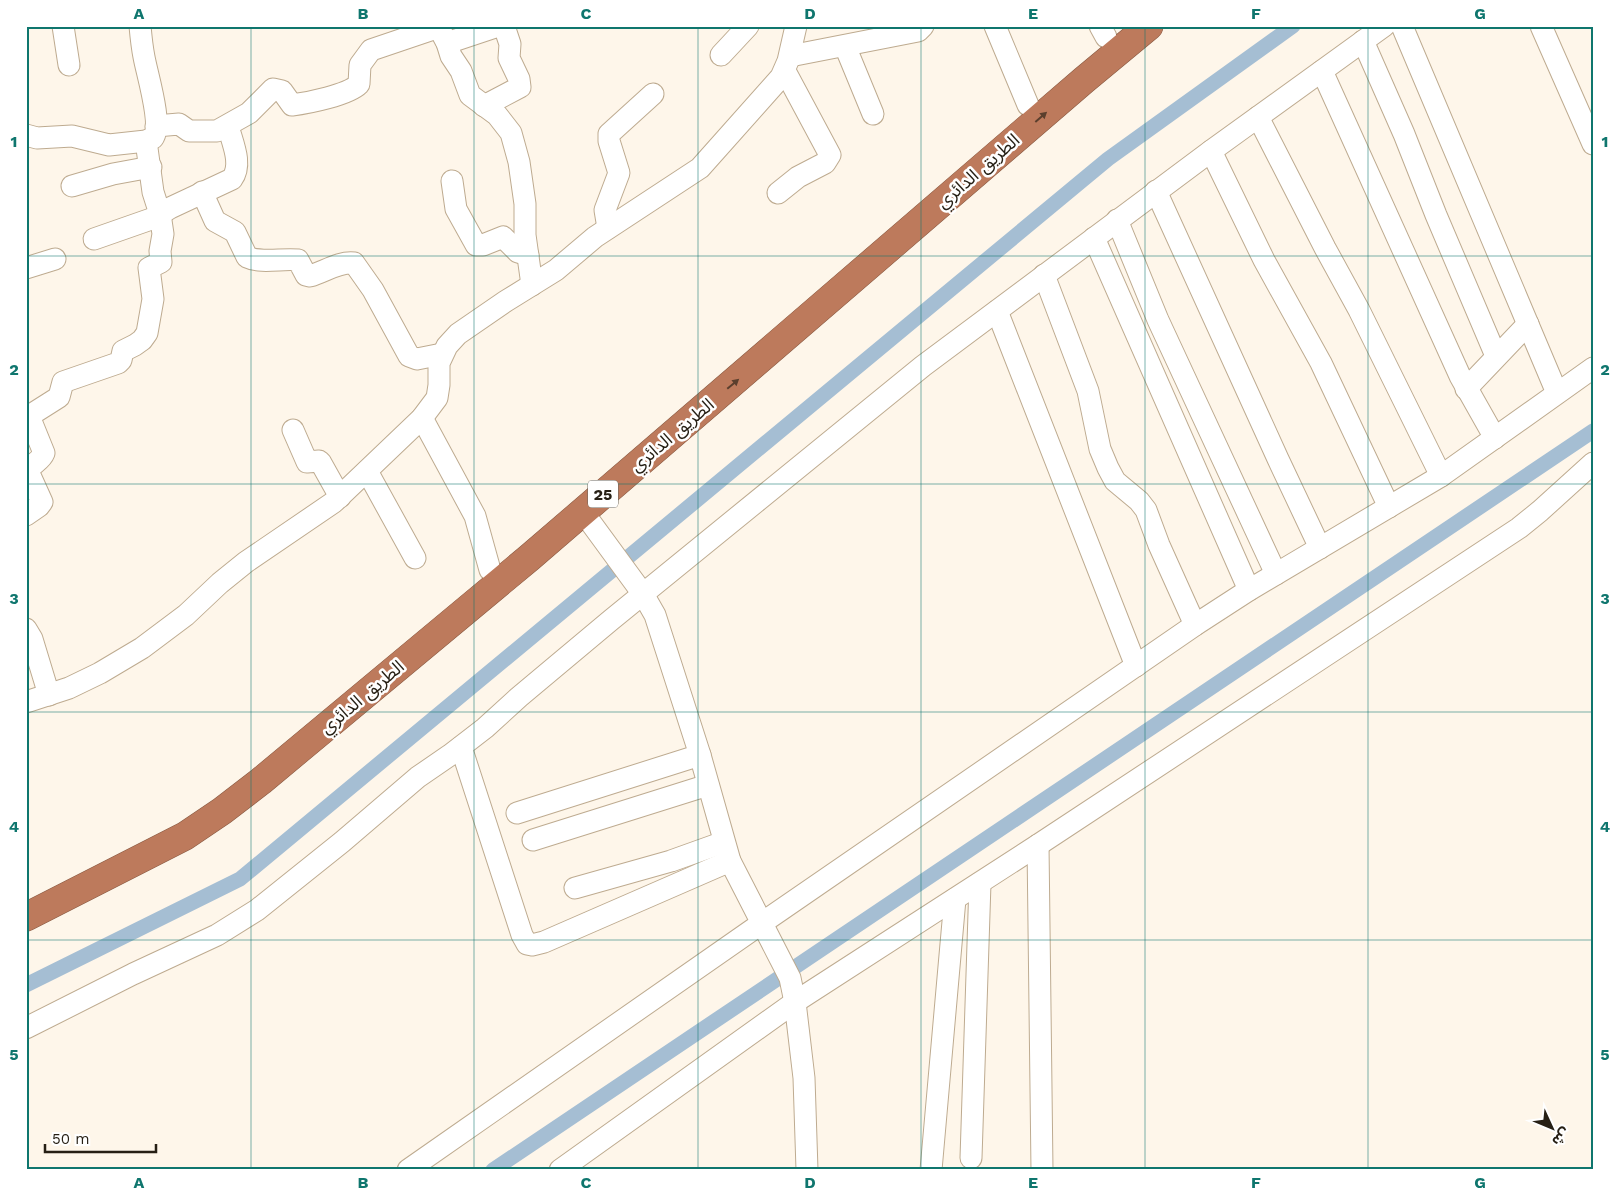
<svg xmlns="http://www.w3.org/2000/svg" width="1619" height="1196" viewBox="0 0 1619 1196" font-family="'Work Sans','Noto Sans Arabic',sans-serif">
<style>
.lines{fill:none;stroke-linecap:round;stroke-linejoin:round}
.canal{stroke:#a5bed3;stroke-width:15}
.minor-casing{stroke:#beab90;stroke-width:23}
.highway-casing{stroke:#885a43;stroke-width:29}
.minor{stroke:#fff;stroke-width:21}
.highway{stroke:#bd7a5c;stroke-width:28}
.oneway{fill:#5b3f2d}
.grid{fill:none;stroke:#0f766e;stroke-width:1;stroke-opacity:0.55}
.labels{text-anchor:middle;stroke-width:5;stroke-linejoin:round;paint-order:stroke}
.shield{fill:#fff;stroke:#67625a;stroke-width:1}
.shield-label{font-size:16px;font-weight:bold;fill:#261f14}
.street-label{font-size:18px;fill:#261f14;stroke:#fff}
.neatline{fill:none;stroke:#0f766e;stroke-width:2}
.grid-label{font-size:16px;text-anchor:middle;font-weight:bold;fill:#0f766e}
</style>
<rect width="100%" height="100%" fill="#fef6ea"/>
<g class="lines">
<g class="canal">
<path d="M26 985 240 879 1108 159 1293 26"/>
<path d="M493 1170 1593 431"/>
</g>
<defs>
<g id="minor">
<path d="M63 26 69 65"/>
<path d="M438 26 447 43 451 56 461 71 470 95 497 115 511 133 519 162 525 204V235L532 285"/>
<path d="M995 26 1028 105"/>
<path d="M1100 26 1106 37"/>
<path d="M1402 26 1557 393"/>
<path d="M1541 26 1593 144"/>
<path d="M1363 41 1404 134 1436 215 1496 356"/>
<path d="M447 43 498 26"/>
<path d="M845 46 873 114"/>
<path d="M721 55 748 26"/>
<path d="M790 56 918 31 923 26"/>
<path d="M1322 71 1460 376 1495 438"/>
<path d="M484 106 520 87 519 79 509 58 510 44 504 26"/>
<path d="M1258 117 1325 248 1359 310 1441 476"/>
<path d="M156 126 179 124 189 131H217L249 113 273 89 282 91 292 105C308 103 348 95 359 84L360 65 371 50 439 27"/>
<path d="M26 135 37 138 72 136 109 145 146 141 153 138C163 125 147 74 144 57 142 47 141 37 140 26"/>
<path d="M1211 151 1264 260 1321 363 1389 507"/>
<path d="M452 181 456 209 476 245H483L503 237 518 252 528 255"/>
<path d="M72 186 113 174 151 167"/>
<path d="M1156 191 1278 459 1320 548"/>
<path d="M202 192 215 221 235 232 247 257C262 264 282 258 298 260L306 275 310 276C324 272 340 261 354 263L373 290 409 356 417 359 442 354"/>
<path d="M778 193 798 177 825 163 830 155 785 71"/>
<path d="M1117 220 1158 320 1276 574"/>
<path d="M608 228 605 210 619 173 609 141V134L653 94"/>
<path d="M1094 238 1249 590"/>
<path d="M94 239 154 218 170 208 232 179C243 164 232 142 228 126"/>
<path d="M26 268 55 259"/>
<path d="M1044 275 1088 391 1100 449 1108 468 1115 481 1139 501 1146 510 1159 545 1195 625"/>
<path d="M997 311 1136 666"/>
<path d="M1466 389 1528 324"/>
<path d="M422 418 475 516 490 570"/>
<path d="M293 430 307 462 319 461 321 463 340 497"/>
<path d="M367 471 415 558"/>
<path d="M583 512 643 594 655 615 700 755 730 861 790 978 795 1002 804 1078 807 1170"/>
<path d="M26 515 39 506 42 502 28 471C31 464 41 461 44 453L29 416 59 397 63 382 118 363 121 360 123 351 135 345 142 340 147 333 153 299 149 268 161 262 160 251 163 234 160 214 153 192 146 141"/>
<path d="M26 629 32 639 49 695"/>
<path d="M26 702 69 688 100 673 142 648 186 615 220 583 246 562 334 502 422 418 437 398 439 385V363L447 346 458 334 506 301 556 270 595 237 700 168 781 77 788 61 796 26"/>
<path d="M461 747 522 935 527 944 532 945 544 942 730 861"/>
<path d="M517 813 700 755"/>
<path d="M533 840 708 785"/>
<path d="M1038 845 1042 1170"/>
<path d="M575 888 671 861 724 842"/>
<path d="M26 1028 133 974 217 935 257 910 342 842 418 777 450 755 485 728 519 697 611 620 923 366 1211 151 1384 26"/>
<path d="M971 1158 980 883"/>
<path d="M408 1170 762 923 1195 625 1249 590 1441 476 1593 368"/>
<path d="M560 1170 795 1002 1038 845 1519 528 1540 511 1593 463"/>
<path d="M931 1170 955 899"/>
</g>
<path id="highway" d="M26 917 185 836 222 811 261 781 529 558 1084 80 1149 26"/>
</defs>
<use href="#minor" class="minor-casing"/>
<use href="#highway" class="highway-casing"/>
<use href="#minor" class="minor"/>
<use href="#highway" class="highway"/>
</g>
<defs><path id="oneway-solid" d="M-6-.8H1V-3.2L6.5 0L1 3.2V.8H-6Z" transform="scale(1.25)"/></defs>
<g class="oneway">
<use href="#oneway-solid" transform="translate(1041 117) rotate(-41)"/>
<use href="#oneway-solid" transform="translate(733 384) rotate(-40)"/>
</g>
<path class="grid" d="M251 26V1170M474 26V1170M698 26V1170M921 26V1170M1145 26V1170M1368 26V1170M26 256H1593M26 484H1593M26 712H1593M26 940H1593"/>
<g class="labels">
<rect class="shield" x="588" y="480.5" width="30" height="27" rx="4"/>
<g class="shield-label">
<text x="603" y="500">25</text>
</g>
<g class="street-label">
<text transform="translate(978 171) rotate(-41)" y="6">الطريق الدائري</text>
<text transform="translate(672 435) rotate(-40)" y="6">الطريق الدائري</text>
<text transform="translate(362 697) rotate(-40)" y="6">الطريق الدائري</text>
</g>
</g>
<rect width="1619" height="1196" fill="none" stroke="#ffffff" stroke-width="55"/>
<g transform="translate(1552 1128) rotate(134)" stroke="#ffffff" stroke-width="4" paint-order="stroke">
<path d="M0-4L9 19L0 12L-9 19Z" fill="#261f14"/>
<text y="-8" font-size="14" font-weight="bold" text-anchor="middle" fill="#261f14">ش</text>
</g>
<path d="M45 1144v8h111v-8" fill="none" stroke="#261f14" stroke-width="2.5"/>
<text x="52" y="1144" font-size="15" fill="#261f14" stroke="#ffffff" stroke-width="4" paint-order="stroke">50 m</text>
<rect x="28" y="28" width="1564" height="1140" class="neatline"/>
<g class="grid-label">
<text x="139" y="19">A</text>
<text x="363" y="19">B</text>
<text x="586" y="19">C</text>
<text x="810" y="19">D</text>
<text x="1033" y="19">E</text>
<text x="1256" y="19">F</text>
<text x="1480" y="19">G</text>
<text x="14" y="147">1</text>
<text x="1605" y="147">1</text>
<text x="14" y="375">2</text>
<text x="1605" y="375">2</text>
<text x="14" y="604">3</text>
<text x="1605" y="604">3</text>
<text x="14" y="832">4</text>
<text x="1605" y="832">4</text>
<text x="14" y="1060">5</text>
<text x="1605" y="1060">5</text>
<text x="139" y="1188">A</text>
<text x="363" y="1188">B</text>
<text x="586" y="1188">C</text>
<text x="810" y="1188">D</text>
<text x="1033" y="1188">E</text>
<text x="1256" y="1188">F</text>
<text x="1480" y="1188">G</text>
</g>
</svg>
